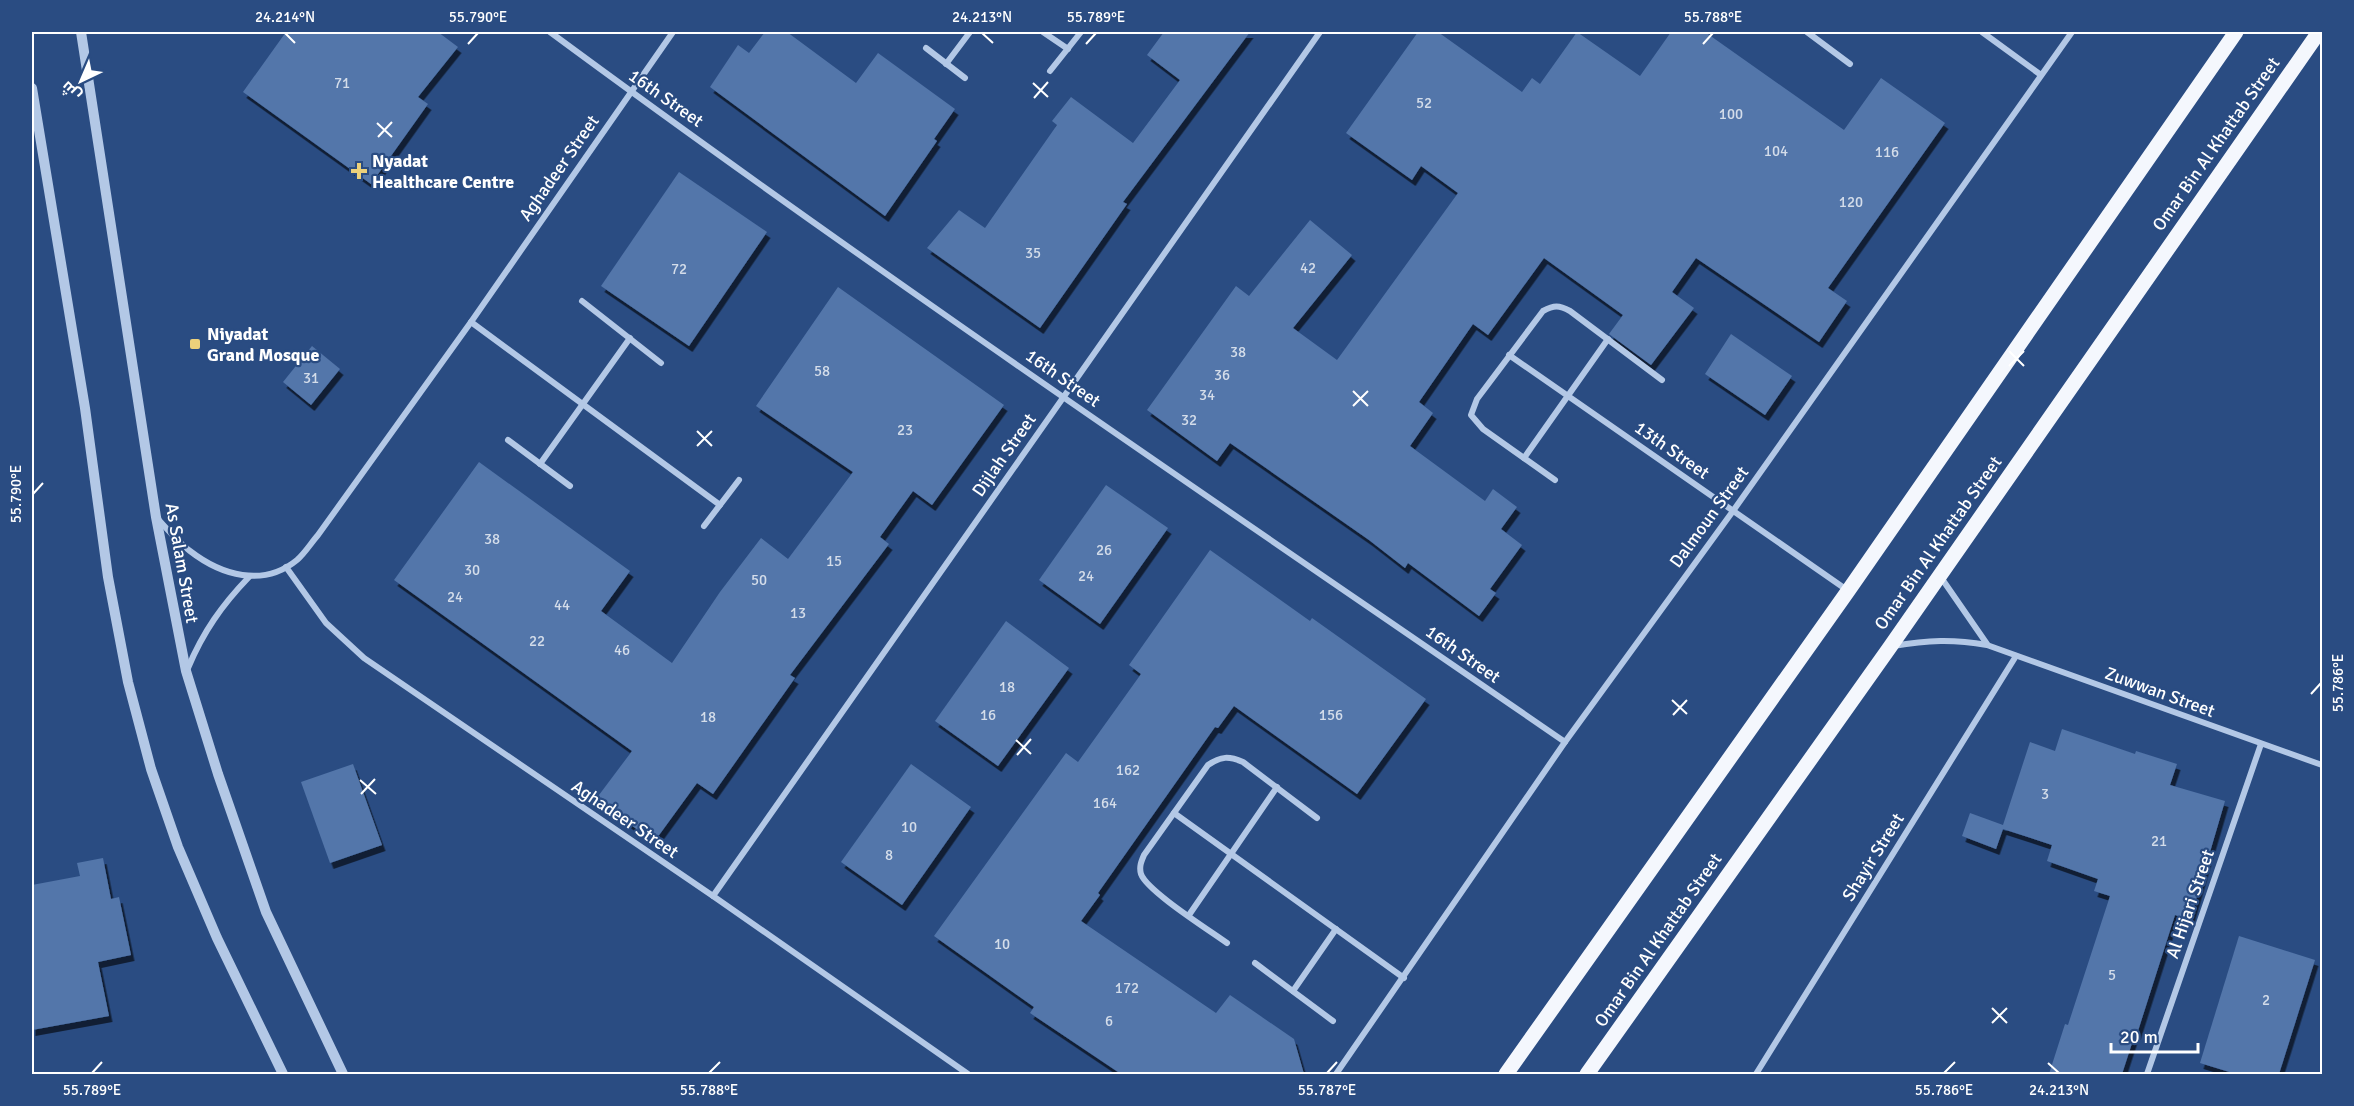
<svg xmlns="http://www.w3.org/2000/svg" width="2354" height="1106" viewBox="0 0 2354 1106" font-family="Signika,Cairo,sans-serif">
<style>
.building{fill:#5376aa;filter:url(#shadow)}
.lines{fill:none;stroke-linecap:round;stroke-linejoin:round}
.minor{stroke:#b3c8e6;stroke-width:6}
.tertiary{stroke:#b3c8e6;stroke-width:10}
.primary{stroke:#f4f7fd;stroke-width:15}
.ticks{fill:none;stroke:#fff;stroke-width:2}
.poi-dot{fill:#ecd17b;stroke:#2a4c82;stroke-width:2}
.labels{text-anchor:middle;stroke-width:4.5;stroke-linejoin:round;paint-order:stroke}
.number-label{font-size:15px;fill:#d4ddea}
.street-label{font-size:18px;fill:#fff;stroke:#2a4c82}
.poi-label{font-size:18px;font-weight:bold;fill:#fff;stroke:#2a4c82;text-anchor:start}
.neatline{fill:none;stroke:#fff;stroke-width:2}
.ticks-label{font-size:15px;text-anchor:middle;fill:#fff}
</style>
<defs>
<filter id="shadow"><feDropShadow dx="3.5" dy="6" stdDeviation="0" flood-color="#0009"/></filter>
</defs>
<rect width="100%" height="100%" fill="#2a4c82"/>
<g class="building">
<path d="M286 32H438L458 47 418 97 428 104 371 184 243 92Z"/>
<path d="M765 32H787L856 83 878 53 955 109 934 139 937 141 885 216 710 87 738 45 749 53Z"/>
<path d="M1164 32H1250L1123 202 1127 204 1040 328 927 248 959 210 985 228 1057 125 1052 121 1071 97 1133 143 1180 80 1147 55Z"/>
<path d="M1418 32H1438L1522 92 1532 78 1540 84 1577 32 1640 76 1671 32H1705L1844 130 1881 78 1945 123 1828 288 1847 301 1819 342 1696 258 1672 292 1694 308 1651 365 1609 334 1623 315 1544 258 1488 335 1473 324 1419 402 1433 413 1410 446 1485 501 1493 489 1517 507 1501 529 1522 545 1490 589 1496 593 1479 616 1408 563 1405 568 1369 540 1230 443 1217 461 1147 410 1236 286 1249 296 1310 220 1352 255 1293 328 1337 360 1458 193 1421 166 1412 180 1346 133Z"/>
<path d="M679 172 767 232 689 346 601 286Z"/>
<path d="M838 287 1004 405 932 505 913 491 880 537 889 544 790 675 795 678 713 794 697 783 654 842 596 799 632 751 394 580 479 462 630 571 601 611 672 663 720 592 761 538 788 559 853 472 756 406Z"/>
<path d="M1731 334 1792 376 1765 415 1705 374Z"/>
<path d="M312 346 340 369 311 405 283 382Z"/>
<path d="M1106 485 1168 528 1100 624 1039 580Z"/>
<path d="M1210 550 1310 621 1312 618 1426 699 1357 794 1234 706 1218 728 1215 727 1098 893 1100 895 1081 921 1216 1013 1230 995 1294 1039 1304 1074H1121L1030 1013 1034 1007 934 936 1066 753 1078 762 1141 674 1129 665Z"/>
<path d="M1006 621 1069 668 998 766 935 721Z"/>
<path d="M2062 729 2135 754 2136 751 2177 764 2170 785 2225 801 2190 920 2175 915 2137 1034H2135L2122 1074H2049L2065 1024 2068 1025 2110 896 2094 891 2098 879 2047 861 2052 845 2003 829 1996 849 1962 836 1970 813 2003 825 2030 742 2055 751Z"/>
<path d="M353 764 382 845 330 863 301 782Z"/>
<path d="M911 764 971 807 902 905 841 862Z"/>
<path d="M103 858 111 899 119 897 131 955 98 962 109 1016 32 1030V885L80 876 77 863Z"/>
<path d="M2239 936 2315 960 2279 1074H2236L2200 1063Z"/>
</g>
<g class="lines">
<g class="minor">
<path d="M550 32C882 277 1225 508 1565 742"/>
<path d="M1043 32 1068 49"/>
<path d="M1807 32 1850 64"/>
<path d="M1982 32 2041 75"/>
<path d="M926 48 965 78"/>
<path d="M946 64 970 32"/>
<path d="M1050 71 1081 32"/>
<path d="M582 301 661 363"/>
<path d="M471 322 720 505"/>
<path d="M1509 355 1847 590"/>
<path d="M508 440 570 486"/>
<path d="M1524 458 1608 339"/>
<path d="M540 464 630 338"/>
<path d="M1555 480 1483 429 1471 415 1477 399 1543 311C1554 305 1559 305 1570 311L1662 380"/>
<path d="M157 518C167 529 178 542 190 551 221 575 263 588 297 560 305 553 311 543 318 535L471 322 673 32"/>
<path d="M704 526 739 480"/>
<path d="M286 567 326 623 364 658 713 896 968 1074"/>
<path d="M1940 576 1987 644"/>
<path d="M1893 646C1928 640 1953 639 1987 645L2322 765"/>
<path d="M188 668C203 632 222 605 249 577"/>
<path d="M1174 813 1404 978"/>
<path d="M713 896 1320 32"/>
<path d="M1189 915 1277 787"/>
<path d="M1227 943C1209 930 1147 891 1141 874 1139 867 1141 862 1144 855L1208 765C1221 756 1229 756 1243 762L1317 818"/>
<path d="M1255 963 1333 1021"/>
<path d="M1293 991 1336 929"/>
<path d="M1336 1074 1565 742 1733 511 2072 32"/>
<path d="M1756 1074 2016 656"/>
<path d="M2147 1074 2261 744"/>
</g>
<g class="tertiary">
<path d="M81 32 156 517 186 671 218 774 266 912 343 1074"/>
<path d="M32 88 85 408 108 577 128 682 151 769 178 847 217 938 283 1074"/>
</g>
<g class="primary">
<path d="M1506 1074 1848 591 2236 32"/>
<path d="M1587 1074 1890 647 2319 32"/>
</g>
</g>
<path class="ticks" d="M285 33 295 43M982 33 993 43M468 44 478 33M1086 44 1096 33M1703 44 1713 33M1033 83 1048 97M1034 98 1048 82M377 123 392 137M378 137 392 122M2009 351 2024 366M2009 366 2024 351M1353 391 1368 406M1353 406 1368 391M697 431 712 446M697 446 712 431M33 494 43 483M2311 694 2321 683M1672 700 1687 714M1673 715 1687 700M1016 740 1031 754M1017 755 1031 739M360 780 376 794M361 794 375 779M1992 1008 2007 1023M1992 1023 2007 1008M2048 1063 2059 1073M92 1073 102 1062M709 1073 720 1062M1327 1073 1337 1062M1944 1073 1955 1062"/>
<g class="poi-dot">
<path d="M356 162h6v6h6v6h-6v6h-6v-6h-6v-6h6z"/>
<rect x="189" y="338" width="12" height="12" rx="3"/>
</g>
<g class="labels">
<g class="number-label">
<text x="342" y="88">71</text>
<text x="1424" y="108">52</text>
<text x="1731" y="119">100</text>
<text x="1776" y="156">104</text>
<text x="1887" y="157">116</text>
<text x="1851" y="207">120</text>
<text x="1033" y="258">35</text>
<text x="1308" y="273">42</text>
<text x="679" y="274">72</text>
<text x="1238" y="357">38</text>
<text x="822" y="376">58</text>
<text x="1222" y="380">36</text>
<text x="311" y="383">31</text>
<text x="1207" y="400">34</text>
<text x="1189" y="425">32</text>
<text x="905" y="435">23</text>
<text x="492" y="544">38</text>
<text x="1104" y="555">26</text>
<text x="834" y="566">15</text>
<text x="472" y="575">30</text>
<text x="1086" y="581">24</text>
<text x="759" y="585">50</text>
<text x="455" y="602">24</text>
<text x="562" y="610">44</text>
<text x="798" y="618">13</text>
<text x="537" y="646">22</text>
<text x="622" y="655">46</text>
<text x="1007" y="692">18</text>
<text x="988" y="720">16</text>
<text x="1331" y="720">156</text>
<text x="708" y="722">18</text>
<text x="1128" y="775">162</text>
<text x="2045" y="799">3</text>
<text x="1105" y="808">164</text>
<text x="909" y="832">10</text>
<text x="2159" y="846">21</text>
<text x="889" y="860">8</text>
<text x="1002" y="949">10</text>
<text x="2112" y="980">5</text>
<text x="1127" y="993">172</text>
<text x="2266" y="1005">2</text>
<text x="1109" y="1026">6</text>
</g>
<g class="street-label">
<text transform="translate(666 98) rotate(35)" y="6">16th Street</text>
<text transform="translate(2216 144) rotate(-55)" y="6">Omar Bin Al Khattab Street</text>
<text transform="translate(559 168) rotate(-55)" y="6">Aghadeer Street</text>
<text transform="translate(1063 378) rotate(35)" y="6">16th Street</text>
<text transform="translate(1672 450) rotate(35)" y="6">13th Street</text>
<text transform="translate(1004 455) rotate(-55)" y="6">Dijlah Street</text>
<text transform="translate(1709 517) rotate(-54)" y="6">Dalmoun Street</text>
<text transform="translate(1938 543) rotate(-55)" y="6">Omar Bin Al Khattab Street</text>
<text transform="translate(182 563) rotate(80)" y="6">As Salam Street</text>
<text transform="translate(1463 654) rotate(35)" y="6">16th Street</text>
<text transform="translate(2160 692) rotate(20)" y="6">Zuwwan Street</text>
<text transform="translate(625 819) rotate(34)" y="6">Aghadeer Street</text>
<text transform="translate(1873 857) rotate(-58)" y="6">Shayir Street</text>
<text transform="translate(2190 904) rotate(-71)" y="6">Al Hijari Street</text>
<text transform="translate(1658 940) rotate(-55)" y="6">Omar Bin Al Khattab Street</text>
</g>
<g class="poi-label">
<text x="372" y="167">Nyadat<tspan x="372" dy="21">Healthcare Centre</tspan></text>
<text x="207" y="340">Niyadat<tspan x="207" dy="21">Grand Mosque</tspan></text>
</g>
</g>
<rect width="2354" height="1106" fill="none" stroke="#2a4c82" stroke-width="66"/>
<g transform="translate(81 81) rotate(224)" stroke="#2a4c82" stroke-width="4.5" paint-order="stroke">
<path d="M0-4.5L10 22L0 15L-10 22Z" fill="#ffffff"/>
<text y="-9" font-size="16" font-weight="bold" text-anchor="middle" fill="#ffffff">ش</text>
</g>
<path d="M2111 1043v9h87v-9" fill="none" stroke="#ffffff" stroke-width="3"/>
<text x="2120" y="1043" font-size="18" fill="#ffffff" stroke="#2a4c82" stroke-width="4.5" paint-order="stroke">20 m</text>
<rect x="33" y="33" width="2288" height="1040" class="neatline"/>
<g class="ticks-label">
<text x="285" y="22">24.214°N</text>
<text x="478" y="22">55.790°E</text>
<text x="982" y="22">24.213°N</text>
<text x="1096" y="22">55.789°E</text>
<text x="1713" y="22">55.788°E</text>
<text transform="translate(16 494) rotate(-90)" y="5">55.790°E</text>
<text transform="translate(2338 683) rotate(-90)" y="5">55.786°E</text>
<text x="92" y="1095">55.789°E</text>
<text x="709" y="1095">55.788°E</text>
<text x="1327" y="1095">55.787°E</text>
<text x="1944" y="1095">55.786°E</text>
<text x="2059" y="1095">24.213°N</text>
</g>
</svg>
